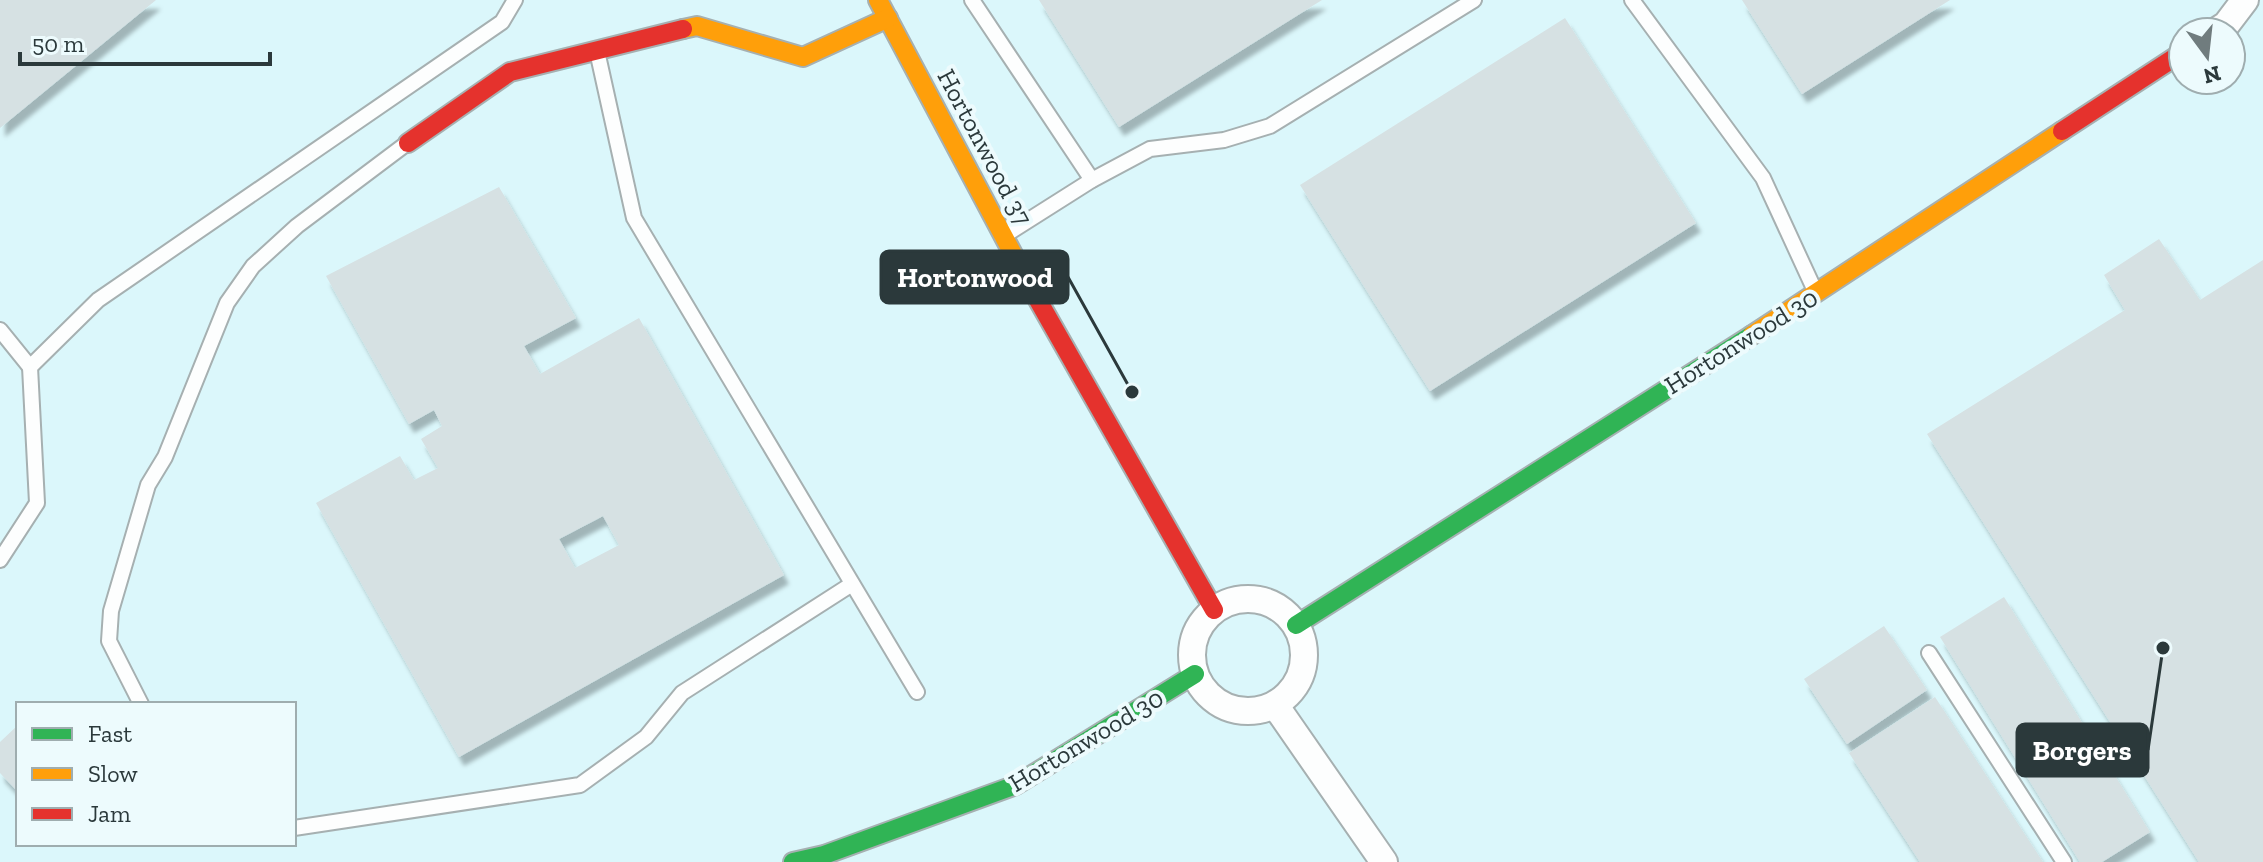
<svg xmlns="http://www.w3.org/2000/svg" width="2263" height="862" viewBox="0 0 2263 862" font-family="'Zilla Slab',serif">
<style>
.built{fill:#dbf7fb;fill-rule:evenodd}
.building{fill:#d6e1e3;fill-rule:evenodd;filter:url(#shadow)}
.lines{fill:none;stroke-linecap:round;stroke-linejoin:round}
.lane-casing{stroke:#a6b0b1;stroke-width:18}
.street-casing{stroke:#a6b0b1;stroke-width:30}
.fast-casing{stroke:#a6b0b1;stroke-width:22}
.slow-casing{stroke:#a6b0b1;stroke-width:22}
.jam-casing{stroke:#a6b0b1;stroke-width:22}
.lane{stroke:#fdfefe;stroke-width:14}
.street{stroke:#fdfefe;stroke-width:26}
.fast{stroke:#30b455;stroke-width:18}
.slow{stroke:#ff9f0a;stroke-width:18}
.jam{stroke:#e5322d;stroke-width:18}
.labels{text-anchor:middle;stroke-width:8;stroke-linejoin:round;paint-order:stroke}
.street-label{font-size:26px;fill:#2b393b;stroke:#edfbfd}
.leader{fill:none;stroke:#2b393b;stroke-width:3}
.callout-dot{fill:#2b393b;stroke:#edfbfd;stroke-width:3}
.callout{fill:#2b393b;stroke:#2b393b;stroke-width:3}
.callout-label{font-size:28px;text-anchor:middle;font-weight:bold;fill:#fff}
</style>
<defs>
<filter id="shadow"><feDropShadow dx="5" dy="9" stdDeviation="2" flood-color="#0004"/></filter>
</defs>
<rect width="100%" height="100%" fill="#f0f8fa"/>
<path class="built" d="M0 0H2263V862H0ZM2183 32H2231V80H2183ZM18 704H294V844H18Z"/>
<g class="building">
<path d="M0 0H156L0 128Z"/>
<path d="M1039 0H1322L1119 127Z"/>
<path d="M1742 0H1950L1802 94Z"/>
<path d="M1565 18 1696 223 1430 391 1300 185Z"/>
<path d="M499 187 576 318 524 346 540 374 639 318 784 575 459 757 316 503 400 456 414 480 438 468 421 439 442 426 434 410 409 424 326 276ZM603 516 619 545 575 568 559 539Z"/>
<path d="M2159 239 2200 300 2263 260V862H2199L1927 434 2125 310 2104 275Z"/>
<path d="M2004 597 2150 832 2102 862H2080L1940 637Z"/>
<path d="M1884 626 1927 690 1847 744 1804 679Z"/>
<path d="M1935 697 2043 862H1920L1849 753Z"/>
<path d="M18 725V792L0 773V742Z"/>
</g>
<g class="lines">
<defs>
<g id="lane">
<path d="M972 0 1092 180"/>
<path d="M1632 0 1763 178 1816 293"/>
<path d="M597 51 634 218 917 692"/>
<path d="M1002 237 1092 180 1150 149 1224 140 1270 126 1474 0"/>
<path d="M0 330 30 367 98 300 502 22 515 0"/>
<path d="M0 560 37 503 30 367"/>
<path d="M1929 653 2064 862"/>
<path d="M141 704 109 641 111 611 148 485 165 457 227 303 253 266 297 226 406 144"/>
<path d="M294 828 580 785 646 737 682 693 852 584"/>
</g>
<g id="street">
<path d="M2215 32 2226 25 2245 0"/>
<circle cx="1248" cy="655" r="56"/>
<path d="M1275 705 1384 862"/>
</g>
<g id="fast">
<path d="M1296 625 1752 335"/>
<path d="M793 862 824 855 1016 785 1195 674"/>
</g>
<g id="slow">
<path d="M878 0 1030 286"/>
<path d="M683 29 697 26 803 57 888 18"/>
<path d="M1752 335 2062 131"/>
</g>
<g id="jam">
<path d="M2062 131 2183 52"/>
<path d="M408 143 510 72 683 29"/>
<path d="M1030 286 1214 610"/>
</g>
</defs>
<use href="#lane" class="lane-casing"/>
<use href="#street" class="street-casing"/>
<use href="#fast" class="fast-casing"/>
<use href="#slow" class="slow-casing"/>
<use href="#jam" class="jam-casing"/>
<use href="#lane" class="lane"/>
<use href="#street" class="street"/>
<use href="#fast" class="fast"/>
<use href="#slow" class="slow"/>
<use href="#jam" class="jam"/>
</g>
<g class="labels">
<g class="street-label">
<text transform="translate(985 147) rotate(62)" y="9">Hortonwood 37</text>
<text transform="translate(1741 341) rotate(-32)" y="9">Hortonwood 30</text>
<text transform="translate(1086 740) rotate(-31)" y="9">Hortonwood 30</text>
</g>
</g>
<path class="leader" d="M1132 392L1068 277M2163 648L2148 750"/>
<g class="callout-dot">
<circle cx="1132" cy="392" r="8"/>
<circle cx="2163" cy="648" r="8"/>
</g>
<g class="callout">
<rect x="881" y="251" width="187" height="52" rx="8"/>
<rect x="2017" y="724" width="131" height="52" rx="8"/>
</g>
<g class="callout-label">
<text x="975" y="287">Hortonwood</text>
<text x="2082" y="760">Borgers</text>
</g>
<rect x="16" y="702" width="280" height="144" fill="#edfbfd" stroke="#9fadaf" stroke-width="2"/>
<rect x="32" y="728" width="40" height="12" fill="#30b455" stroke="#9fadaf" stroke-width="2"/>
<text x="88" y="742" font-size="24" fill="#2b393b">Fast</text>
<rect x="32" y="768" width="40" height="12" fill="#ff9f0a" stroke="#9fadaf" stroke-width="2"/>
<text x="88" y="782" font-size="24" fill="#2b393b">Slow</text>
<rect x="32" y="808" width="40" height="12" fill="#e5322d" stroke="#9fadaf" stroke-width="2"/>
<text x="88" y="822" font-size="24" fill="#2b393b">Jam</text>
<g transform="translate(2207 56) rotate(165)"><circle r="38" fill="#edfbfd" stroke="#9fadaf" stroke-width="2"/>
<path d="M0-6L14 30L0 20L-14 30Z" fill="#707c7e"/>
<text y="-12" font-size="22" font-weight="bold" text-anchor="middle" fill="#2b393b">N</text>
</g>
<path d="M20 52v12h250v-12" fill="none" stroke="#2b393b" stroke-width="4"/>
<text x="32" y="52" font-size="24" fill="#2b393b" stroke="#edfbfd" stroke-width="6" paint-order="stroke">50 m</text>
</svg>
